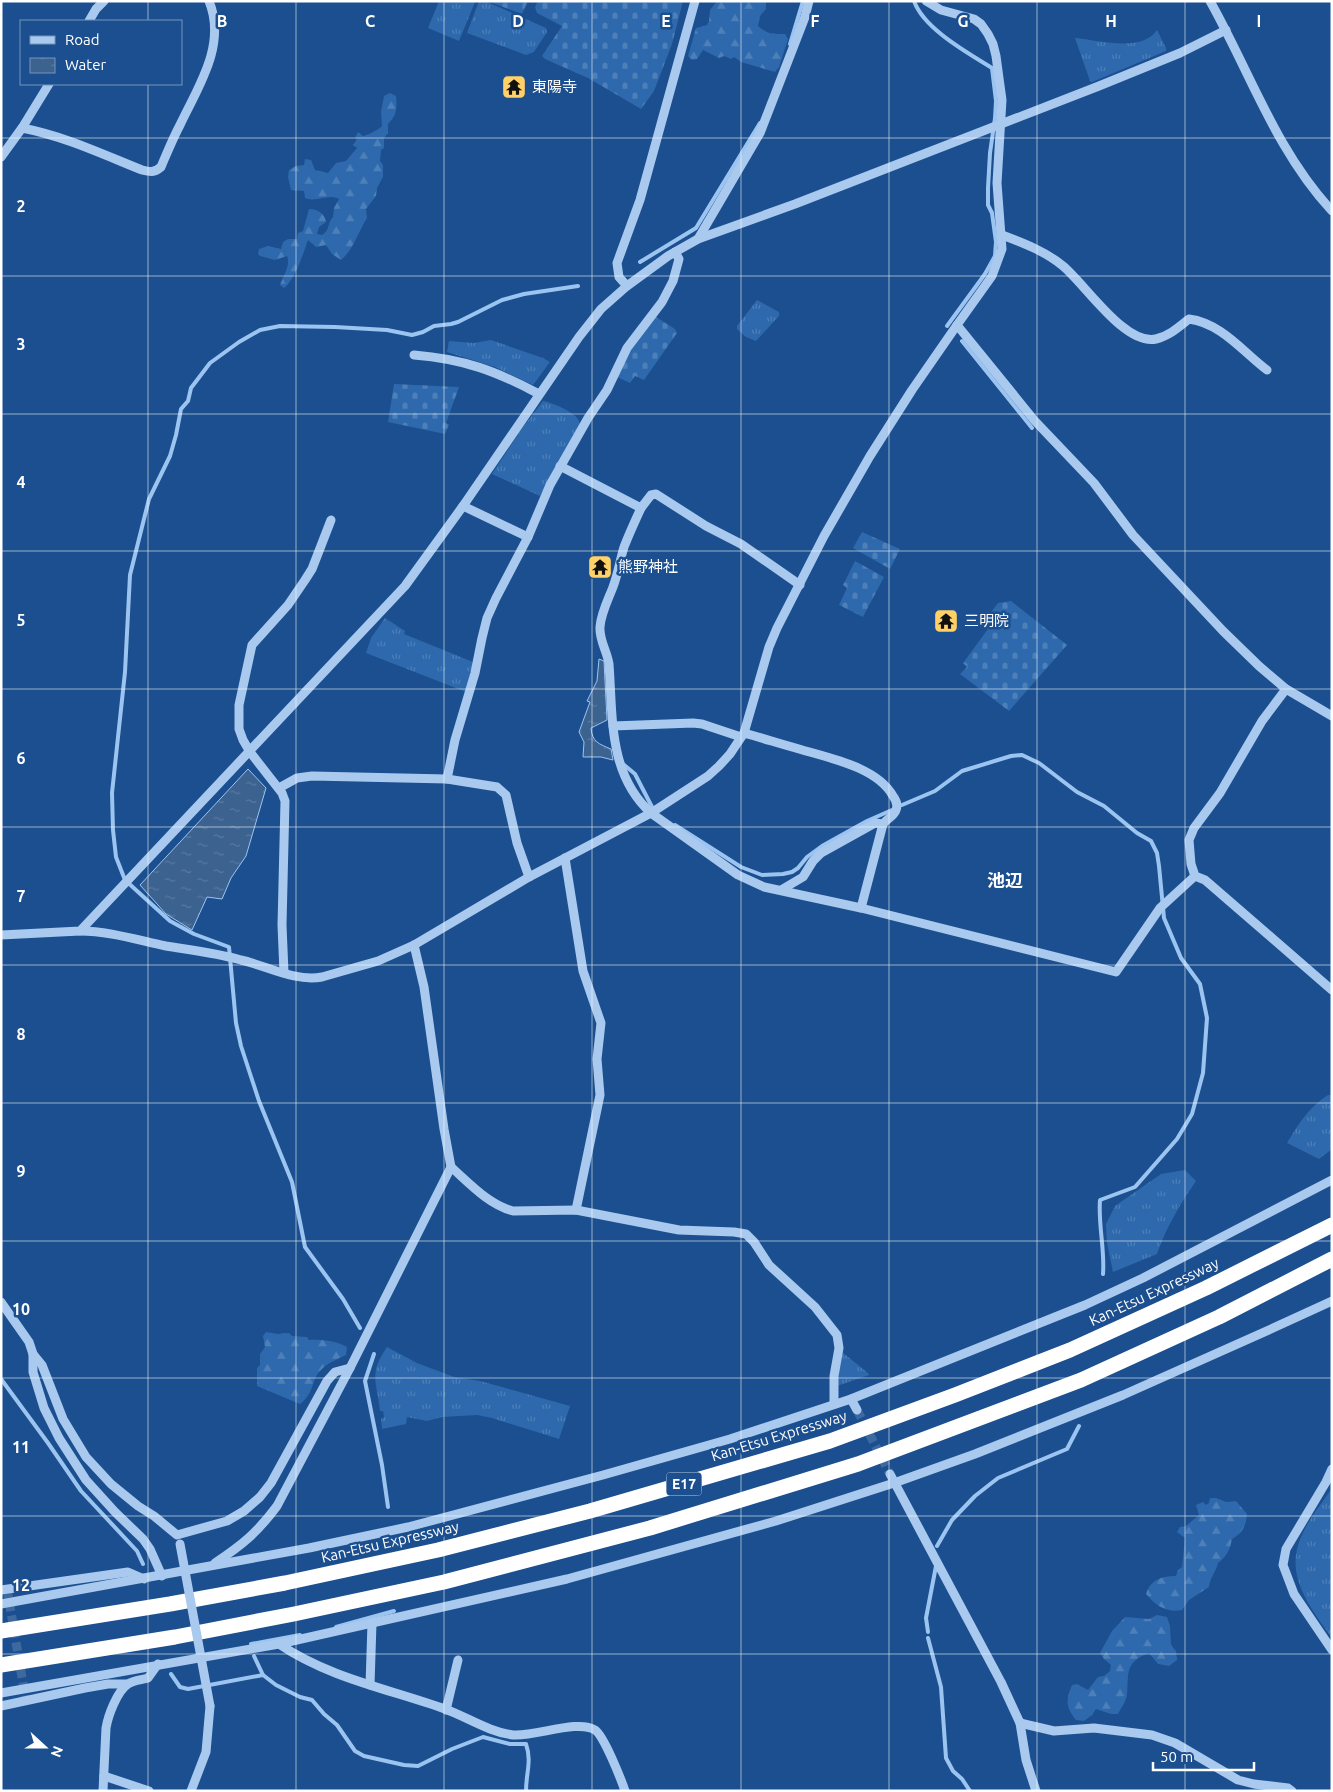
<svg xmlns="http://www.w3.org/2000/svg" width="1333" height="1792" viewBox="0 0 1333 1792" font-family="Ubuntu,'Noto Sans JP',sans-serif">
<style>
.grass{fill:url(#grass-tufts)}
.forest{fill:url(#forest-firs)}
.cemetery{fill:url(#cemetery-stones)}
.water{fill:url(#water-ripples);stroke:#9cc4f0}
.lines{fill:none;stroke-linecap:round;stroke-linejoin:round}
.stream{stroke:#9cc4f0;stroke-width:4}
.minor-tunnel{stroke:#3d69a0;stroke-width:9;stroke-dasharray:9 4.5;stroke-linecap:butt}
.minor{stroke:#a9c9ee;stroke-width:9}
.highway{stroke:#fff;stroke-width:15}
.minor-bridge{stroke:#a9c9ee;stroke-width:9}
.grid{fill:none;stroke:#fff;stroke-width:1;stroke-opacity:0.55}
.labels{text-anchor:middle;stroke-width:5;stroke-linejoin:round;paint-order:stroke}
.shield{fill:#1b4f8f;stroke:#bbcadd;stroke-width:1}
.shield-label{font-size:14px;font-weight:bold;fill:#fff}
.poi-label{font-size:15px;fill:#fff;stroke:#1b4f8f;text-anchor:start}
.street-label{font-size:15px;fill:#fff;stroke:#1b4f8f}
.quarter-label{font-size:18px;font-weight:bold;fill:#fff;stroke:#1b4f8f}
.grid-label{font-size:16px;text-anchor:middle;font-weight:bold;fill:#fff;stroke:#1b4f8f;stroke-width:5;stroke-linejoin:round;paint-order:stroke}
</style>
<defs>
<pattern id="grass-tufts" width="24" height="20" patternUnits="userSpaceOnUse" patternTransform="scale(1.25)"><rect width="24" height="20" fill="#2e69ad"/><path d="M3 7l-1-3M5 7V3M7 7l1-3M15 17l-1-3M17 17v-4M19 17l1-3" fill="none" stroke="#4d80b9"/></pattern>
<pattern id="forest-firs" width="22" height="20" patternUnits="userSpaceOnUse" patternTransform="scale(1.25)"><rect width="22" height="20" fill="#2e69ad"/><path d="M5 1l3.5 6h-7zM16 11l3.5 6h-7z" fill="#4d80b9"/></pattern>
<pattern id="cemetery-stones" width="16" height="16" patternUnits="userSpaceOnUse" patternTransform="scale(1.25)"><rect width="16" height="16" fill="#2e69ad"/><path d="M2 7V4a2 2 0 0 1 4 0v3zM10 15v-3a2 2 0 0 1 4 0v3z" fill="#4d80b9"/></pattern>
<pattern id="water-ripples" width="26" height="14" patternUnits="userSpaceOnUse" patternTransform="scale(1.25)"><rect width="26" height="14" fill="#3c6290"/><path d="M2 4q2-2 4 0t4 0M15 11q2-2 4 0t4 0" fill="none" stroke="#597aa1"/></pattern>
</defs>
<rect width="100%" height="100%" fill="#1b4f8f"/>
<g class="grass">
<path d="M439 1 475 2 459 41 428 28Z"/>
<path d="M479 1H485L546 28 547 32 534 52 526 55 467 33Z"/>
<path d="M1157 30 1166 48V51L1092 82 1090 81 1075 38C1098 40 1142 53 1157 30Z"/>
<path d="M757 300 779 312V316L756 341 746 337 737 329V326Z"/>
<path d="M491 340 543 358 550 362 533 385 495 367 447 352 449 341 474 343Z"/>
<path d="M543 401C553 403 579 413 580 424L540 496 492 474 523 427Z"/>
<path d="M385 618 405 631 404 634 473 662 466 692 366 653 371 638Z"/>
<path d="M1328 1095H1332V1149L1319 1159 1287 1143C1298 1124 1309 1107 1328 1095Z"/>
<path d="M1185 1170 1196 1181C1180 1204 1166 1228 1157 1254L1113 1272 1107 1243 1106 1224 1115 1206 1161 1174Z"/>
<path d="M387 1347 417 1363 454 1377 480 1381 570 1406 559 1439 492 1418 477 1415 442 1417 427 1421 407 1417 406 1424 382 1429 381 1419 384 1417 383 1411H380C377 1382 368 1374 387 1347Z"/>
<path d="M842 1352 868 1373 869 1375 837 1386V1380Z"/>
<path d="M1332 1488V1638C1310 1607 1284 1576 1301 1537 1308 1520 1322 1503 1332 1488Z"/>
</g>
<g class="forest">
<path d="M717 1H766V9L760 16 758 26C767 34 773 34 785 34L788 39 779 67 775 72 741 62 734 57 731 59 724 56 719 58 703 50 697 59 692 60 688 56 696 28 707 25 709 21 710 10Z"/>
<path d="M390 93 396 96C397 108 397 115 388 124V133L384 138V148L381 150 380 161 383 165V177L377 188 376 196 366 209 367 218C358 232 354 249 341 260L332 254 326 245 316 247 308 240C303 254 295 280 284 288L280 285C283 276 291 265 287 256L275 260 260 256 258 254 259 249 268 246 281 249 283 242 288 239H297L298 233 303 231 309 209C317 209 325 213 326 222L319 227 317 234 322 235C330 231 327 223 333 217L334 208 339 199C328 193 316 203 305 198L304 191 291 190 288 177 289 170 296 166 304 165 305 159 311 160 315 170 328 173 336 163 346 161 357 148 353 145 357 139 355 138 358 132 363 136C366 136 380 129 382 126L381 112 384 96Z"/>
<path d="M266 1332 278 1334 289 1333 292 1336 307 1337 309 1340C321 1339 337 1341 347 1347L346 1355C338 1359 327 1363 321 1370 311 1379 315 1393 300 1404L257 1386V1368L260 1365V1354L265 1347 263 1336Z"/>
<path d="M1210 1498H1216L1226 1502 1236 1501 1247 1514C1246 1527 1242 1533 1232 1539 1230 1550 1227 1556 1218 1563 1216 1572 1210 1577 1209 1587L1189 1600 1182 1610C1167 1613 1156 1606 1146 1594 1151 1579 1162 1576 1176 1576L1178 1570 1182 1567 1185 1538 1177 1532 1180 1527 1186 1526 1199 1515 1196 1505 1203 1502 1206 1505 1209 1503Z"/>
<path d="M1157 1615 1167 1617 1170 1626 1171 1645 1176 1651 1177 1660 1169 1666 1158 1664 1149 1653C1124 1662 1129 1674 1127 1695 1126 1702 1121 1708 1118 1714H1111L1096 1709 1092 1715 1084 1721 1076 1720C1065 1706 1066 1700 1072 1685L1077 1684 1088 1690 1098 1677 1104 1676 1110 1671 1111 1665 1104 1659 1100 1653 1112 1631 1125 1617 1149 1619Z"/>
</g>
<g class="cemetery">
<path d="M487 1H528L522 14Z"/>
<path d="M538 1H683L672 44 654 91 641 109 588 78 545 59 542 56 562 26 537 13 535 7Z"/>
<path d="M656 317 675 329 677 333 644 380 635 376 630 383 615 376 628 351Z"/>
<path d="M394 384 459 387 446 423 449 425 445 434 388 422Z"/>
<path d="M862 532 900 549 890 569 853 548Z"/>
<path d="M855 561 884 577 863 617 839 605 847 588 843 585Z"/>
<path d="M1011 601 1067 645 1009 711 960 674 967 667 963 663 988 629 982 624 998 603Z"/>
</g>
<g class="water">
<path d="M599 659 604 661 607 720 591 728C592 742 599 744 611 749L613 760 601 757H583L584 742 579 732 590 702 587 701 597 681Z"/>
<path d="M248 769 266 788 246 856 231 878 222 899 207 897 192 930 166 914 140 885Z"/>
</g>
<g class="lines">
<g class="stream">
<path d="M914 1C924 29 968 53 992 68L996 101 995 118 990 153 988 188V205L992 213 996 242 995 256 985 274 947 326"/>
<path d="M790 44 803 1"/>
<path d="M640 262 696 228 760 123"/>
<path d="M962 341 1032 428"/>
<path d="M623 764 635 774 652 807"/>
<path d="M902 805 935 791 962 771 1011 756 1022 755 1039 763 1077 792 1104 806 1137 833 1151 841 1157 853 1159 866 1164 918 1181 958 1200 984 1207 1018 1203 1073 1192 1114 1177 1139 1135 1187 1100 1200C1098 1225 1105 1249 1103 1274"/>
<path d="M675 825 741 867 762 875 783 874 792 872 798 868 807 857 822 846 867 821 892 810"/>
<path d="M360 1328 343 1299 305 1247 292 1182 259 1101 241 1046 236 1023 229 947 194 934 170 921 125 880 116 857 113 830 112 793 125 672 130 575 149 499 170 456 176 435 181 409 188 401 191 388 210 363 239 342 260 330 280 326 335 327 387 330 412 335 423 332 434 326 451 324 458 322 502 300 524 294 578 286"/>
<path d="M374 1354 365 1381 382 1465 388 1507"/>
<path d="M1 1379 48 1443 81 1491 137 1551 143 1564"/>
<path d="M937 1546 952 1520 975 1496 998 1478 1067 1449 1079 1426"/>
<path d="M336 1627 394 1611"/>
<path d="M928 1632 926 1618 936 1566"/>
<path d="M928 1638 941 1687 946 1758 953 1771 962 1779 970 1791"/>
<path d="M251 1644 300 1635"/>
<path d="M254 1656 263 1675 276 1685 300 1697 312 1700 324 1714 337 1725 355 1751 364 1756 404 1765 418 1766 452 1749 483 1737 510 1744H526C532 1761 526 1773 526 1791"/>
<path d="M171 1674 180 1687 188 1689 263 1675"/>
</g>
<g class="minor-tunnel">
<path d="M857 1410 890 1474"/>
<path d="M7 1589 26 1701"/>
</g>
<g class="minor">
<path d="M926 1 941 10 974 19 981 24 988 34 993 44 996 56 1002 100 997 183 1002 249 992 276 957 325 1034 420 1094 483 1133 535 1223 631 1259 666 1286 689 1332 716"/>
<path d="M1210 1C1250 72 1276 151 1332 211"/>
<path d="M89 21 96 9 104 1"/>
<path d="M22 128C64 136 102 154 142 170 150 172 154 173 161 167 167 153 173 138 180 125 198 87 227 45 209 1"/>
<path d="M1 157 22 128 49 84"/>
<path d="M1002 235C1023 243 1045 251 1063 266 1085 284 1125 346 1156 339 1169 336 1179 327 1189 319 1221 323 1243 352 1267 370"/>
<path d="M698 239 760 133 805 17 809 1"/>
<path d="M627 286 619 277 617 263 640 200 695 1"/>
<path d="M414 355C464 359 496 371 539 394"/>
<path d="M560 466 641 508 651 495 656 494 706 526 741 544 800 585"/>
<path d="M463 506 528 537"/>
<path d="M641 508C635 521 629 534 624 547 620 560 618 574 613 587 608 600 601 613 600 627 599 640 607 651 609 664 613 717 608 774 651 813L738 875 764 887 861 908 1116 972 1160 908 1195 876"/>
<path d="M1286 689 1262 721 1220 793 1194 828 1189 840 1191 864 1195 876 1205 880 1332 990"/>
<path d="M613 726 693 723 702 724 741 737"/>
<path d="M744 733C762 738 781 744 799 749 829 758 877 767 893 796 896 800 898 805 896 810 894 816 887 819 883 824L875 823 821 853 813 861 803 877 781 890"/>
<path d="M447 779 455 740 475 673 482 638 487 618 496 598 528 537 550 485 588 418 607 390 627 348 662 302 673 281 679 259 675 252"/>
<path d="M279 788 297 778 312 776 447 779 497 787 506 795 517 843 529 877"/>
<path d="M565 858 583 971 601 1023 597 1059 600 1095 576 1210"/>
<path d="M861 908 883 824"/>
<path d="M80 931C109 931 137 940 166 946 191 950 217 953 241 960 267 966 295 982 322 977L378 961 414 945 529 877 651 813 708 776 719 766 730 754 744 733 769 647 777 628 824 536 870 456 912 390 957 325"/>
<path d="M1 935 80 931 405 586 463 506 579 337 601 309 627 286 668 256 698 239 795 204 1099 86 1180 53 1226 30"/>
<path d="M284 973 282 925 285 801 282 793 250 752 243 740 239 729V705L252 645 288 605 305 580 312 569 331 520"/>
<path d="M451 1167C469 1183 489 1205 513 1211L576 1210 679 1230 734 1232 746 1234 754 1242 769 1265 815 1307 837 1335 839 1348 834 1376V1404"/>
<path d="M1 1302 29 1342 33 1354 42 1365 63 1419 86 1457 111 1484 138 1506 154 1516 177 1535 227 1521 244 1511 260 1497 271 1483 327 1381 335 1372 350 1368"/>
<path d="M33 1354V1372L44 1408 59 1438 86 1480 115 1512 143 1539 150 1549 162 1576"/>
<path d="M851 1399 857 1410"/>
<path d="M1332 1469 1326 1482 1286 1549 1283 1565 1294 1594 1332 1650"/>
<path d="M890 1474 1001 1682 1020 1723 1026 1760 1036 1791"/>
<path d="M215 1563C242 1545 257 1533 277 1506L350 1368 451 1167 444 1129 424 987 414 945"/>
<path d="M1 1590 128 1572 144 1579"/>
<path d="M1 1604 309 1548 408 1527 603 1475 730 1439 851 1399 1085 1305 1143 1278 1332 1180"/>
<path d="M279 1644C329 1678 389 1689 445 1709 467 1717 489 1732 513 1735 535 1737 578 1719 595 1730 604 1736 621 1779 625 1791"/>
<path d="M370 1685 372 1623"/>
<path d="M1 1693 279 1644 567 1579 776 1521 894 1483 975 1454 1123 1395 1271 1329 1332 1301"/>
<path d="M1 1706 85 1688 108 1684H127"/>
<path d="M446 1710 458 1660"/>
<path d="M1020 1723 1054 1731 1094 1728 1152 1735 1175 1743 1238 1780 1254 1784 1288 1788 1292 1791"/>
<path d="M104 1776 149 1791"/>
<path d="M103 1791 106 1728C108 1716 117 1691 128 1684 134 1680 142 1680 148 1678L158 1664"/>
<path d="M191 1791 206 1752 210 1706"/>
</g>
<g class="highway">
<path d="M1 1631 170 1604 285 1583 438 1550 590 1511 830 1441 955 1395 1070 1350 1206 1288 1332 1225"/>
<path d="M1 1665 175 1637 294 1614 444 1582 650 1528 858 1464 1081 1380 1219 1317 1332 1259"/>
</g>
<path class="minor-bridge" d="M180 1544 210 1706"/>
</g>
<path class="grid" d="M148 1V21M296 1V1791M444 1V1791M592 1V1791M741 1V1791M889 1V1791M1037 1V1791M1185 1V1791M148 84V1791M1 138H1332M1 276H1332M1 414H1332M1 551H1332M1 689H1332M1 827H1332M1 965H1332M1 1103H1332M1 1241H1332M1 1378H1332M1 1516H1332M1 1654H1332"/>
<defs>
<symbol id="temple-square" viewBox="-11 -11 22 22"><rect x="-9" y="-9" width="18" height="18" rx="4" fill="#ffd166" stroke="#1b4f8f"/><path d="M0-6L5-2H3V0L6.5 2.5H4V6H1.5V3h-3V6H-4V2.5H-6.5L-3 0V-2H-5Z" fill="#111"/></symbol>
</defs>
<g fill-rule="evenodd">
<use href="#temple-square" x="500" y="73" width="28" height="28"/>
<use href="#temple-square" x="586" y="553" width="28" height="28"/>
<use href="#temple-square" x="932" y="607" width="28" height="28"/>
</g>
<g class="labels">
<rect class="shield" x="666.5" y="1472.5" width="35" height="23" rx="4"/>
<g class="shield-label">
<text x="684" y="1489">E17</text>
</g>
<g class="poi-label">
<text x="532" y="92">東陽寺</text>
<text x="618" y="572">熊野神社</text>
<text x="964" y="626">三明院</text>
</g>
<g class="street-label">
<text transform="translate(1154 1292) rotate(-25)" y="5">Kan-Etsu Expressway</text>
<text transform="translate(779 1436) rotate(-17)" y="5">Kan-Etsu Expressway</text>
<text transform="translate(390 1542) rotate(-13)" y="5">Kan-Etsu Expressway</text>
</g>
<g class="quarter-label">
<text x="1005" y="887">池辺</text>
</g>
</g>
<g class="grid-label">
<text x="222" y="27">B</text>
<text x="370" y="27">C</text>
<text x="518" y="27">D</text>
<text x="666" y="27">E</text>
<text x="815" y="27">F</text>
<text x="963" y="27">G</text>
<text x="1111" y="27">H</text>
<text x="1259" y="27">I</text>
<text x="21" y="212">2</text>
<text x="21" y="350">3</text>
<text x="21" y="488">4</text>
<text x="21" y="626">5</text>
<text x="21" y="764">6</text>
<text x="21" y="902">7</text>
<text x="21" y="1040">8</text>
<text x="21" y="1177">9</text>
<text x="21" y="1315">10</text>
<text x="21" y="1453">11</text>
<text x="21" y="1591">12</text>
</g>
<rect width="1333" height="1792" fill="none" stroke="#ffffff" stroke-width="5"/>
<rect x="20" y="20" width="162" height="65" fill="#1b4f8f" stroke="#7695bc"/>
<rect x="30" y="36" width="25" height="8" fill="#a9c9ee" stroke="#7695bc"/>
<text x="65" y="45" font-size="15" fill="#ffffff">Road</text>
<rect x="30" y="58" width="25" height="15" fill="url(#water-ripples)" stroke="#7695bc"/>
<text x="65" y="70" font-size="15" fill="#ffffff">Water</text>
<g transform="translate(45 1747) rotate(111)" stroke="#1b4f8f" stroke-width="4" paint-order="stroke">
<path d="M0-4L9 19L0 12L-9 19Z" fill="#ffffff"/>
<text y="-8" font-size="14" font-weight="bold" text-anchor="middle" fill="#ffffff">N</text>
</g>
<path d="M1153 1762v8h101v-8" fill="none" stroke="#ffffff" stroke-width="2.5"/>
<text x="1160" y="1762" font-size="15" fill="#ffffff" stroke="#1b4f8f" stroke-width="4" paint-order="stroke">50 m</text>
</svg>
